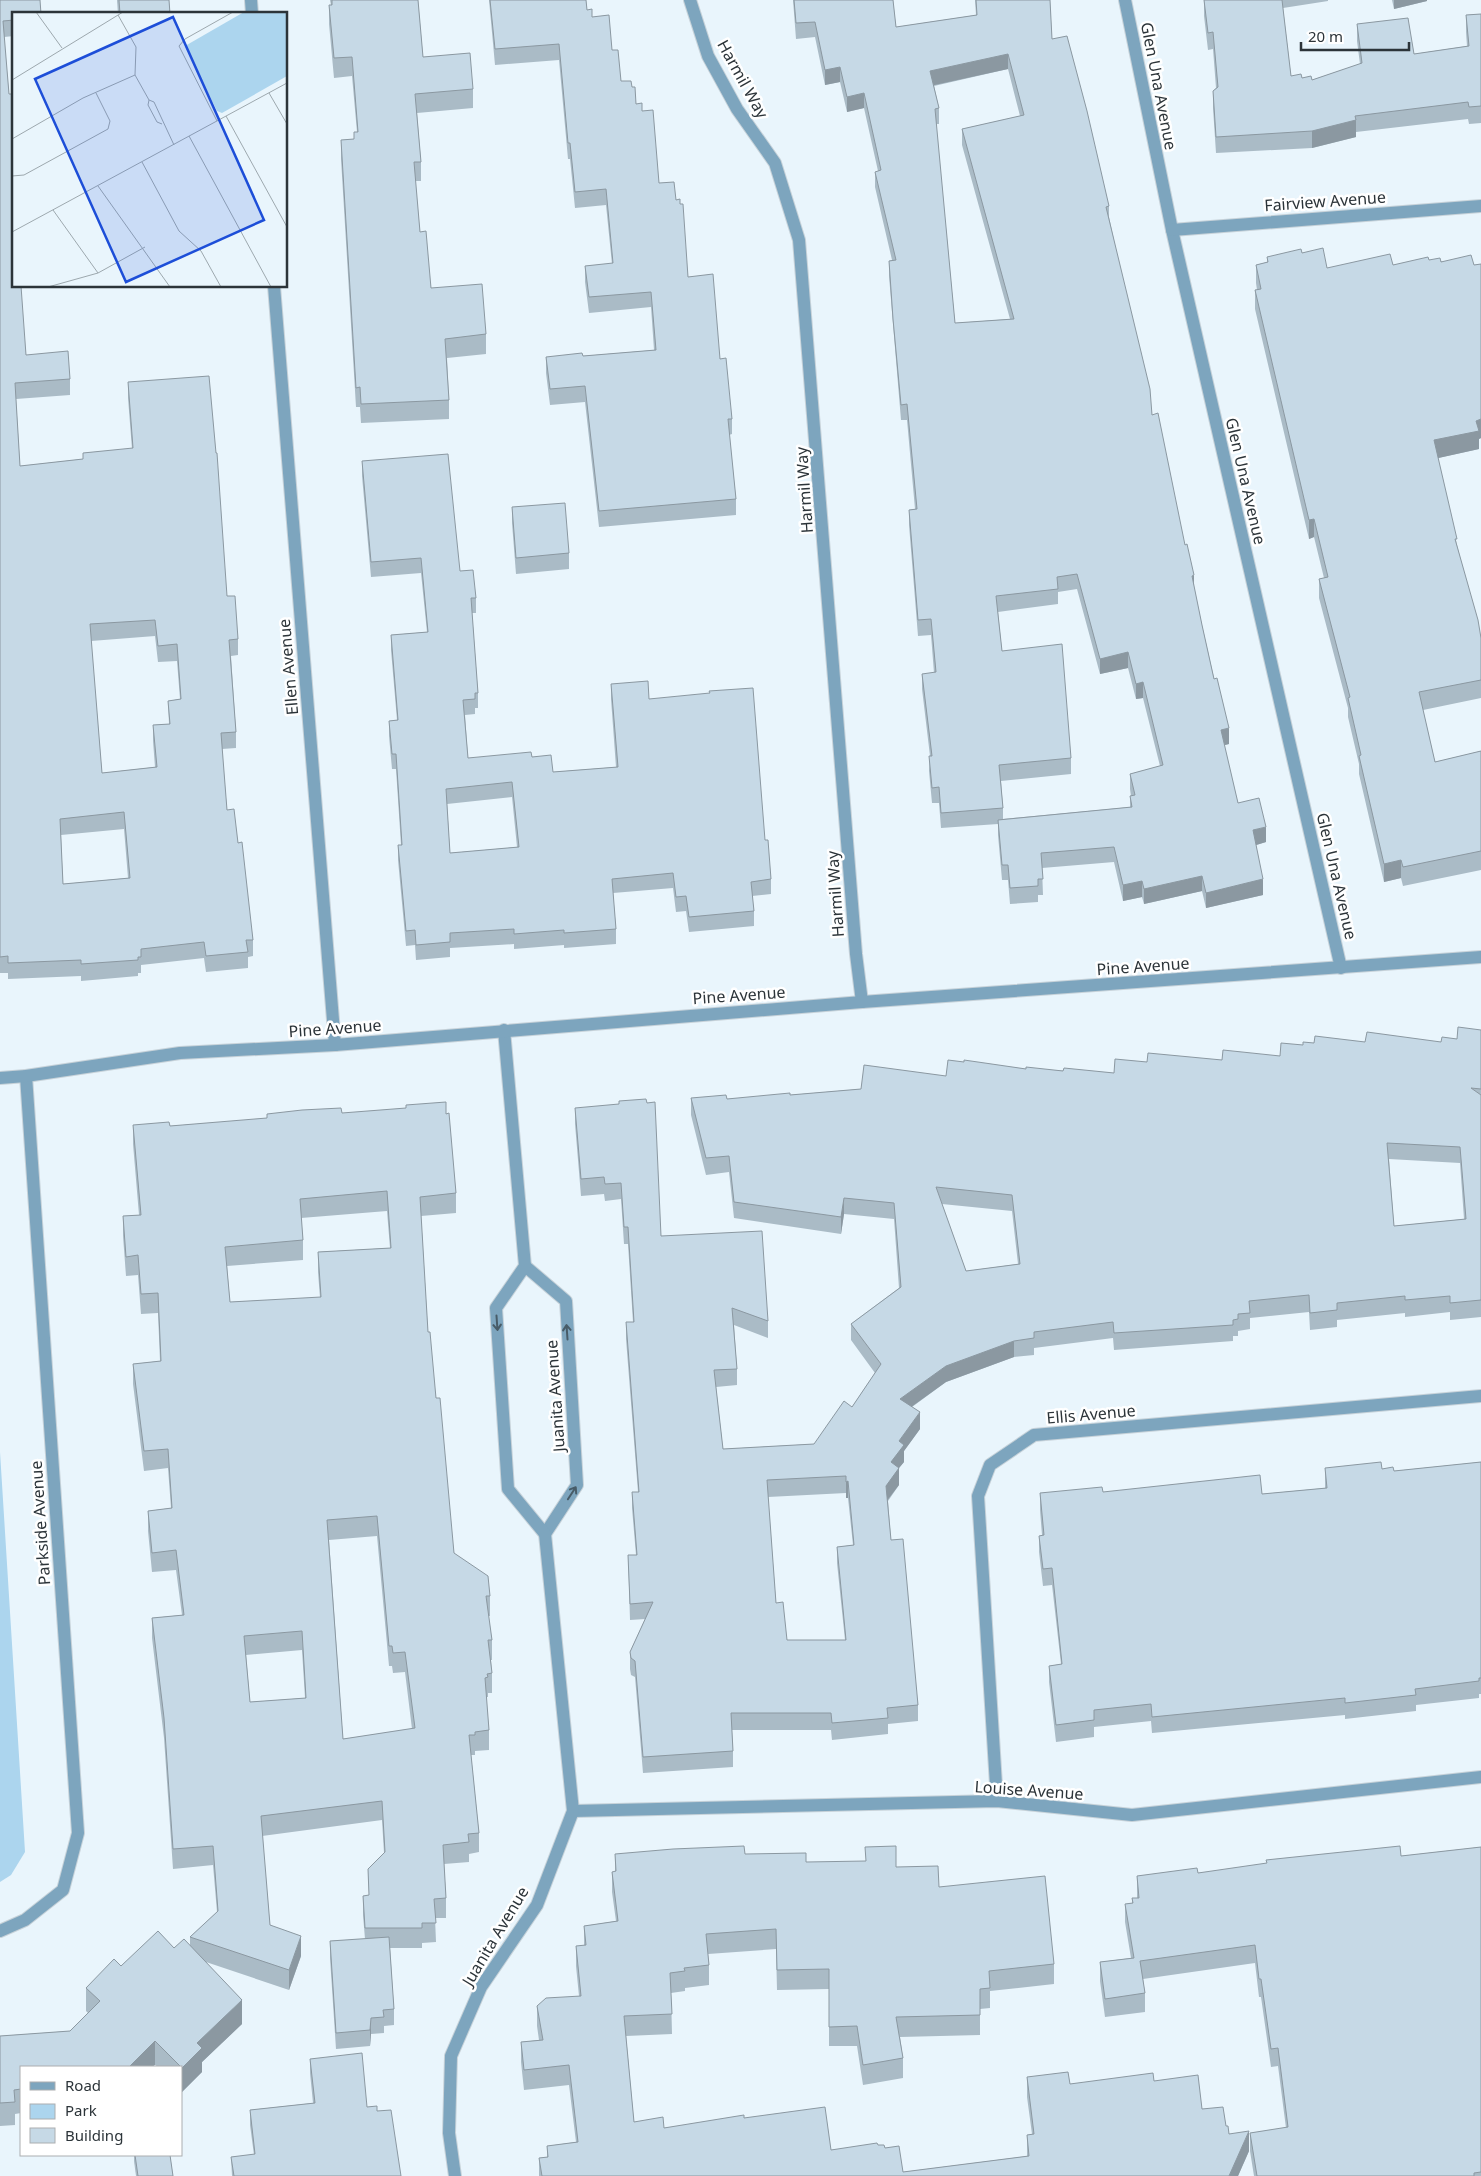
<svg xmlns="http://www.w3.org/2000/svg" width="1481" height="2176" viewBox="0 0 1481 2176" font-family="'Noto Sans',sans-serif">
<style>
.park{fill:#acd5ee}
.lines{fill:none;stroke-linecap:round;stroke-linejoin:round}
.minor-casing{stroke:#c7d2d9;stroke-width:14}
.tertiary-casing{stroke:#c7d2d9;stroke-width:14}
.minor{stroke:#7da5be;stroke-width:12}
.tertiary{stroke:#7da5be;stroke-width:12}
.wall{fill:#aabbc6;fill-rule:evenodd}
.shaded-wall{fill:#8b98a1}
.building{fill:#c6d9e6;stroke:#8b98a1;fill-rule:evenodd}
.oneway{stroke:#485c68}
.labels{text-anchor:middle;stroke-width:5;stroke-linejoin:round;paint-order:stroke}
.street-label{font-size:16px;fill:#2c3439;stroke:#fff}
.inset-road{fill:none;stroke:#9da8ae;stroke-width:1}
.view{fill:#1d4ed8;fill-opacity:0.15;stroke:#1d4ed8;stroke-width:2.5}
.inset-edge{fill:none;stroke:#2c3439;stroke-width:2.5}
</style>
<rect width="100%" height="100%" fill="#e9f5fc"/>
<path class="park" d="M0 1452 25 1852 11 1875 0 1882Z"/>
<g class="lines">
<defs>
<g id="minor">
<path d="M251 0 252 14"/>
<path d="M690 0 708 56 737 109 775 163 799 240 856 954 862 1002"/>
<path d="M1125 0 1172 230 1341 968"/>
<path d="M1172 230 1481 206"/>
<path d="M274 286 335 1045"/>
<path d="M525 1266 566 1301 577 1485 545 1534"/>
<path d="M997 1801 978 1496 990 1465 1034 1435 1481 1396"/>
<path d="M573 1811 997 1801 1132 1815 1481 1777"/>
<path d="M0 1931 25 1920 63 1890 78 1833 26 1076"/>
<path d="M455 2176 449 2133 451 2056 481 1987 537 1905 573 1811 545 1534 508 1489 496 1308 525 1266 504 1030"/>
</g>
<path id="tertiary" d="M0 1078 26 1076 180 1053 335 1045 862 1002 1481 957"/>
</defs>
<use href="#minor" class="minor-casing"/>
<use href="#tertiary" class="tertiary-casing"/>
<use href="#minor" class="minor"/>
<use href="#tertiary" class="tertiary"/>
</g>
<g class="wall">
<path d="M0 0 14 14V36L4 37 9 94 14 286 26 355 70 379V395L16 399 20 466 83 459V453L132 449 128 398V382L227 596 238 639V655L231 656 236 732V748L222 749 227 810 238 843 253 940V956L248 957V968L206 972 204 958 141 965V973H138V976L81 981V976L8 979V973H0ZM155 636 158 662 177 661 180 699 168 701 169 724 153 725V741L155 767 102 773 91 641ZM124 829 128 878 63 884 61 835Z"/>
<path d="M117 0H169L170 14H118Z"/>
<path d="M330 0H418L423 57 473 89V108L417 113 421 162V181H415L420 232 431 288 486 334V354L447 358 449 400V419L361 423 360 407H356L341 159V140L354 139V132H357L352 76 334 78 329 24V5H331Z"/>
<path d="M489 0H586L587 10 592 17 612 50 621 81 632 87 636 104 642 111 659 183 676 200 688 277 720 359 732 419V434L729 435 736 499V515L599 527 585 402 550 405 546 373V357L583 356 654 350 651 307 589 313 585 282V266L612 264 606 205 575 208 570 159H568L559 60 495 65Z"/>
<path d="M793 0H893L896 27 976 15 975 0H1050L1052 39 1109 206V217L1152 415 1194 588 1202 625 1229 744 1224 745 1238 803 1266 842 1256 845 1263 895 1206 908 1202 891 1144 904 1142 897 1123 901 1114 862 1042 868 1043 895H1038V902L1010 904 1008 880H1002L998 835V824L941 828 939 803H932L929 771 930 756 922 689V674L934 673 931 635 918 636 909 525V510L915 509 907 420H901L889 276V261L892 260 875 187V172L878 171 864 108 847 112 840 82 825 85 815 37 796 39ZM1008 69 1020 116 962 129V145L1010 319 955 323 936 124H939V108L934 86ZM1077 589 1100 674 1128 668 1136 699 1143 698 1160 766 1130 774V789L1131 796H1130V807L1003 819V808L1001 781 1071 774V758L1002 651 998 612 1058 604V592Z"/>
<path d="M1204 0H1328V1L1283 8 1291 76 1312 80 1360 64 1357 41V24L1414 54 1467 46 1466 32V15L1481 14V123L1469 124 1468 119 1356 132V137L1312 148 1216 153 1213 108V91L1216 88 1213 49 1208 50 1204 16Z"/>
<path d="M1392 0H1427V1L1394 9Z"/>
<path d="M1302 253 1327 268 1393 265 1429 260 1474 265 1481 264V438L1479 439V449L1438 458 1457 545 1481 638V698L1423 710 1435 762 1481 751V870L1403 886 1401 878 1384 882 1359 774V764L1348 717V708L1319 598V579L1324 578 1314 537 1309 539 1255 309V290H1257L1256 283V265L1267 262V257Z"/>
<path d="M362 461 460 571 476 598V613H472L478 693V708H475V714L465 715 468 758 532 757 553 772 616 767 611 699V684L649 699 765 840 771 879V894L752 896 754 911V926L689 932 686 911 676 912 673 888 613 893 616 929V944L564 948V945L514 949V944L450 948V957L416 960 415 945 406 946 398 860V845H401L396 769H392L389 736V721L397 720 391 650V635L427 632 421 573 371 577 362 476ZM512 797 517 847 450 853 447 804Z"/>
<path d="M512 507 569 553V569L516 574 512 523Z"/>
<path d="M1481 1030V1317L1450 1320V1312L1405 1317V1313L1337 1320V1327L1310 1330 1309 1312 1250 1318V1329L1238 1331V1336H1233V1341L1114 1350 1113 1338 1034 1348V1355L1014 1357 946 1382 912 1407 920 1429 904 1451V1462L899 1468V1485L888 1501 891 1540 918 1705V1721L888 1724V1734L832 1740 831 1730H732L733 1751V1767L643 1773 635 1677 631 1675 630 1669V1652L645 1619 630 1620 628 1555H636L632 1508V1492H638L626 1339V1322H633L628 1244H624L621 1199 605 1201 604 1194 581 1196 575 1124V1108L661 1236 768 1321V1338L734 1325 737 1369V1385L716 1387 723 1449 814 1444 852 1407 875 1373 851 1340V1324L899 1288 894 1219 844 1214 841 1234 734 1218 729 1172 706 1175 691 1115V1098L727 1099 790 1095 861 1089 946 1076 964 1062 1026 1069 1114 1073 1147 1062 1222 1060 1280 1056 1303 1045 1314 1043 1365 1042H1441L1457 1039ZM1389 1159 1460 1163 1464 1219 1394 1226ZM942 1204 1012 1211 1018 1264 966 1271ZM846 1493V1498H848L853 1545 837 1547V1563L845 1640H787L776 1603 768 1497Z"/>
<path d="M342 1113 446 1114 456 1193V1213L421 1216 428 1332 436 1398 454 1553 490 1596V1616H488L492 1640V1660H491L492 1673V1693H488V1697H486L489 1730V1750L475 1751V1755H471L479 1833V1852L469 1854V1862L444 1864 446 1898V1918H435L436 1942 422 1943V1948H390L394 2009V2025L384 2026V2033L371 2034 370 2046 336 2049 330 1958V1941L365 1939 363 1915V1896L369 1895 368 1869 384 1853 382 1820 262 1836 270 1925 301 1956 289 1990 206 1962 242 2024 202 2062V2072L182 2092 181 2091V2067H158L155 2065 21 2067V2113L15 2114V2125L0 2126V2036L70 2031 88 2013 86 2011V1988L121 1966 174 1948 190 1945V1937L217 1912 213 1865 173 1869 164 1738 152 1638V1618L182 1615 176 1570 152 1572 148 1531V1511L171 1508 168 1468 144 1471 133 1384V1364L160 1361 158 1313 141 1314 138 1275 126 1276 123 1236V1216L139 1215 133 1144V1125L170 1126ZM387 1211 390 1248 318 1252V1272L320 1298 230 1302 227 1266 303 1260V1240L301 1218ZM377 1536 389 1666H392L393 1673 405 1672 412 1729 343 1739 329 1540ZM302 1650 305 1698 250 1702 246 1655Z"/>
<path d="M1481 1462V1694H1479V1698L1416 1705V1711L1345 1719V1715L1152 1733 1151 1721 1094 1727V1737L1056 1742 1049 1682V1666L1061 1664 1052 1585 1043 1586 1039 1552V1536L1042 1535 1040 1510V1493L1103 1492 1262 1494 1325 1488V1468L1382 1469 1394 1471Z"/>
<path d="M1481 1847V2176H1254L1250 2151V2133L1286 2128 1278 2066 1271 2067 1261 1997H1259L1255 1963 1143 1979 1145 1993V2012L1105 2017 1100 1981V1962L1131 1958 1125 1922V1904L1132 1903V1898H1137V1876L1198 1873 1401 1856Z"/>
<path d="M615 1854H745L806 1862 896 1867 939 1887 1054 1964V1984L990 1991V2008L980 2009V2035L900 2037 903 2058V2078L863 2085 857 2046H829V1989L777 1990 776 1949 708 1954 709 1965V1985L685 1988V1991L671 1993 672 2034 626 2036 634 2122 664 2128 744 2118 831 2150 878 2145 885 2148 903 2172 1027 2156V2135L1032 2134 1027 2097V2077L1070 2084 1154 2081 1202 2109 1226 2126 1229 2134 1249 2151 1238 2176H539V2158L547 2157V2146L576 2142 569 2085 524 2090 521 2062V2042L539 2040 537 2026V2006L579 1996 576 1966V1946H584V1926L616 1921 612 1892V1872H615Z"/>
<path d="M310 2059 367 2107 377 2111 401 2176H232L231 2157 254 2155 250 2125V2110L313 2103 310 2073Z"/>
<path d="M134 2155H170L173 2176H136L134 2161Z"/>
</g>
<g class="shaded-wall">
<path d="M1394 0H1427V1L1394 9Z"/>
<path d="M1008 54V69L930 86V71Z"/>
<path d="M840 67V82L825 85V70Z"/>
<path d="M864 93V108L847 112V97Z"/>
<path d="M1356 120V137L1312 148V131Z"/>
<path d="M1481 419V438L1479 439V449L1434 459V440L1476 421Z"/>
<path d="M1314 519V537L1309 539V520Z"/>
<path d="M1194 575V591L1192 576Z"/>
<path d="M1128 652V668L1100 674V659Z"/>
<path d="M1143 682V698L1136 699V684Z"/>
<path d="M1229 728V744L1221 746V730Z"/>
<path d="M1266 827V842L1253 846V830Z"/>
<path d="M1401 860V878L1384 882V864Z"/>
<path d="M1202 876V891L1144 904V889Z"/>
<path d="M1263 879V895L1206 908V893Z"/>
<path d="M1142 881V897L1123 901V885Z"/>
<path d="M844 1198V1214L841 1234V1217Z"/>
<path d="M1014 1341V1357L946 1382 900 1415V1399L946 1366Z"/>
<path d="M920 1412V1429L904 1451V1462L899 1468V1485L886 1502V1486L891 1462 899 1441Z"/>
<path d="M848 1481V1498H846V1482Z"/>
<path d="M301 1936V1956L289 1990V1970Z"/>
<path d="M242 2000V2024L202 2062V2072L182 2092V2068L197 2043Z"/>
<path d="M371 2018V2034L370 2046V2030Z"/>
<path d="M155 2041V2065L152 2067H129Z"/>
<path d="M1249 2131V2151L1238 2176H1229Z"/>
</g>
<g class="building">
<path d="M0 0H40L41 14H14V20L3 21 9 94H14V286H21L26 355 68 351 70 379 15 383 20 466 83 459V453L133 448 128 382 209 376 216 453H217L227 596H235L238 639 229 640 236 732 221 733 227 810 234 809 238 843 242 842 253 940H246L248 952 206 956 204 942 141 949V957H138V960L81 964V960L8 963V956L0 957ZM155 620 158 646 177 644 181 699 168 701 170 724 153 725 157 767 102 773 90 624ZM124 812 130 878 63 884 60 819Z"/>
<path d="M119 0H169L170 14H120Z"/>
<path d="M332 0H418L423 57 470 53 473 89 415 94 421 162H414L420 232 426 231 431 288 482 284 486 334 445 339 449 400 361 404 360 387 356 388 341 140 354 139V132H358L352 57 334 58 329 5H332Z"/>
<path d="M490 0H586L587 10 592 9V17L609 15 612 50H618L621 81H631L632 87H635L636 104 642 103V111L653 110 659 183 674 182 676 200 680 199V204H683L688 277 713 274 720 359 726 358 732 419H728L736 499 599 511 585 386 550 389 546 357 582 353 583 356 656 350 651 292 589 297 585 266 613 263 606 189 575 192 570 143H568L559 44 495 49Z"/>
<path d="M794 0H893L896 27 977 15 976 0H1050L1052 39 1067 36 1087 111 1109 206 1106 207 1150 389 1152 415 1158 413 1185 545 1187 544 1194 575 1192 576 1202 625 1214 679 1217 678 1229 728 1221 730 1238 803 1259 798 1266 827 1253 830 1263 879 1206 893 1202 876 1144 889 1142 881 1123 885 1114 847 1041 853 1043 879H1038V886L1010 888 1008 865H1002L998 820 1132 807 1130 796 1135 795 1130 774 1163 765 1143 682 1136 684 1128 652 1100 659 1077 574 1057 577 1058 589 996 596 1002 651 1062 644 1071 758 999 765 1003 808 941 813 939 787 932 788 929 756H932L922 674 936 672 931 619 918 620 909 510 917 509 907 404 901 405 893 319 889 261 896 260 875 172 881 170 864 93 847 97 840 67 825 70 815 22 796 23ZM1008 54 1024 115 962 129 1014 319 955 323 935 109 939 108 930 71Z"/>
<path d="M1204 0H1282L1291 76 1301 74 1302 78 1311 76 1312 80 1362 63 1357 24 1408 18 1414 54 1469 46 1466 15 1481 14V106L1469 107 1468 102 1355 116 1356 120 1312 131 1216 137 1213 91 1218 87 1213 32 1208 33Z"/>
<path d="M1323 248 1327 268 1390 254 1393 265 1428 257 1429 260 1440 258 1441 262 1471 255 1474 265 1481 264V419L1476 421 1479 431 1434 440 1457 539H1455L1478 620 1481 638V680L1419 692 1435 762 1481 751V851L1403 867 1401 860 1384 864 1359 756 1361 755 1348 698 1350 697 1319 579 1328 577 1314 519 1309 520 1255 290 1261 289 1256 265 1268 262 1267 257 1301 249 1302 253Z"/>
<path d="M448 454 460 571 473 570 476 598H471L478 693H475V699L463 700 468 758 531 752 532 757 551 755 553 772 618 767 611 684 648 681 649 699 710 693 709 691 753 688 765 840H768L771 879 751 882 754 911 689 917 686 896 676 897 673 873 612 879 616 929 564 933V930L514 934V929L450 933V942L416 945 415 930 406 931 398 845H402L396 754H392L389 721 398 720 391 635 428 632 421 558 371 562 362 461ZM512 782 519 847 450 853 446 789Z"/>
<path d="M565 503 569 553 516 558 512 507Z"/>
<path d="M1458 1027 1481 1030V1089L1471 1088 1481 1095V1300L1450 1303V1296L1405 1300V1296L1337 1303V1310L1310 1313 1309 1295 1249 1301 1250 1313 1238 1314V1319L1233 1320V1325L1114 1333 1113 1322 1034 1332V1338L1014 1341 946 1366 900 1399 920 1412 899 1441 904 1445 891 1462 899 1468 886 1486 891 1540 903 1539 918 1705 887 1708 888 1718 832 1723 831 1713H731L733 1751 643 1757 635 1661 631 1658 630 1652 653 1602 630 1604 628 1555H637L632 1492H639L626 1322H634L628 1227H624L621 1183 605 1184 604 1177 581 1179 575 1108 619 1104V1101L646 1099 647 1103 655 1102 661 1236 762 1231 768 1321 732 1308 737 1369 714 1370 723 1449 814 1444 844 1401 852 1407 881 1364 851 1324 901 1287 894 1203 844 1198 841 1217 734 1202 729 1156 706 1158 691 1098 726 1095 727 1099 790 1093V1095L861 1089 864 1065 946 1076 948 1060 964 1062V1060L1026 1069V1067L1063 1071 1064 1068 1114 1073 1115 1059 1147 1062 1148 1053 1222 1060 1223 1050 1280 1056 1281 1043 1303 1045V1042L1314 1043 1315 1036 1365 1042 1367 1032 1441 1042 1442 1037 1457 1039ZM1387 1143 1460 1147 1466 1219 1394 1226ZM936 1187 1012 1195 1020 1264 966 1271ZM846 1476V1482L848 1481 854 1545 837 1547 846 1640H787L783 1602 776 1603 767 1480Z"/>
<path d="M446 1102V1114L449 1113 456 1193 420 1197 428 1332H430L436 1398H440L454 1553 488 1576 490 1596H486L492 1640H488L492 1673 487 1674 488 1677 485 1678 489 1730 475 1732V1735H469L479 1833 468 1834 469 1842 443 1845 446 1898 434 1899 436 1923H422V1928H365L363 1896 369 1895 368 1869 385 1852 382 1801 261 1816 270 1925 301 1936 289 1970 190 1937 218 1911 213 1846 173 1849 164 1718 152 1618 184 1615 176 1550 152 1553 148 1511 172 1508 168 1449 144 1451 133 1364 161 1361 158 1293 141 1294 138 1255 126 1257 123 1216 141 1215 133 1125 169 1122 170 1126 267 1118V1114L302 1110 341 1108 342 1113 406 1108V1105ZM387 1191 391 1248 318 1252 321 1297 230 1302 225 1247 303 1240 300 1199ZM377 1516 389 1646H392L393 1653 405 1652 415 1728 343 1739 327 1520ZM302 1631 306 1698 250 1702 244 1636Z"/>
<path d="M1381 1462 1382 1469 1393 1467 1394 1471 1481 1462V1678H1479V1681L1415 1689 1416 1695 1345 1703V1698L1152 1717 1151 1704 1094 1710V1720L1056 1725 1049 1666 1062 1664 1052 1568 1043 1569 1039 1536 1044 1535 1040 1493 1102 1487 1103 1492 1260 1475 1262 1494 1327 1488 1325 1468Z"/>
<path d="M744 1846 745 1854 806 1853V1862L866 1861 865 1847 896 1846V1867L938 1866 939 1887 1045 1876 1054 1964 989 1971 990 1988 980 1989V2015L896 2017 903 2058 863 2065 857 2026 829 2027V1969L777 1970 776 1929 706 1934 709 1965 684 1968 685 1971 670 1973 672 2014 624 2016 634 2122 663 2117 664 2128 744 2115V2118L825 2107 831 2150 877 2143 878 2145H884L885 2148 899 2146 903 2172 1029 2156 1027 2135 1034 2134 1027 2077 1068 2072 1070 2084 1153 2073 1154 2081 1198 2075 1202 2109 1223 2107 1226 2126H1228L1229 2134 1249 2131 1229 2176H542L539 2158 548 2157 547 2146 578 2142 569 2065 524 2070 521 2042 543 2040 537 2006 546 1998 581 1996 576 1946 586 1945 584 1926 618 1921 612 1872 616 1871 615 1854 673 1849Z"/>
<path d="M1400 1846 1401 1856 1481 1847V2172L1474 2173V2176H1257L1250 2133 1288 2127 1278 2048 1271 2049 1261 1979H1259L1255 1945 1140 1961 1145 1993 1105 1999 1100 1962 1134 1958 1125 1904 1133 1903 1132 1898H1139L1137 1876 1197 1868 1198 1873 1267 1863 1266 1860Z"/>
<path d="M158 1931 174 1948 184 1939 242 2000 197 2043 202 2048 182 2068 155 2041 129 2067H21V2089L14 2090 15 2102 0 2103V2036L70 2031 100 2001 86 1988 114 1959 121 1966Z"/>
<path d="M389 1937 394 2009 383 2010 384 2017 371 2018 370 2030 336 2033 330 1941Z"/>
<path d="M362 2053 367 2107 377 2106V2111L391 2110 401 2176H234L231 2157 255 2154 250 2110 315 2103 310 2059Z"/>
<path d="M135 2155H170L173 2176H138Z"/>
</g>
<defs><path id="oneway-shaft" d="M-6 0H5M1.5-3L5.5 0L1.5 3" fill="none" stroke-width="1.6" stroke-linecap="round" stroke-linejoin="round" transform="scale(1.25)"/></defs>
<g class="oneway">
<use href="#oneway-shaft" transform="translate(497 1323) rotate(86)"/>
<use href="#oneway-shaft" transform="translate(567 1332) rotate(-94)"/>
<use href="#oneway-shaft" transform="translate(572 1493) rotate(-57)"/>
</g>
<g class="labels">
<g class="street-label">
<text transform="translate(743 79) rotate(61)" y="6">Harmil Way</text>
<text transform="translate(1159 86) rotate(79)" y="6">Glen Una Avenue</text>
<text transform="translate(1325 201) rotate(-4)" y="6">Fairview Avenue</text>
<text transform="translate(1246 481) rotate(77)" y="6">Glen Una Avenue</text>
<text transform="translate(804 490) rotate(-94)" y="6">Harmil Way</text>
<text transform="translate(288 667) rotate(-95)" y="6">Ellen Avenue</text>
<text transform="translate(1337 876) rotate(77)" y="6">Glen Una Avenue</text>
<text transform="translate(835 894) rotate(-94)" y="6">Harmil Way</text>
<text transform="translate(1143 966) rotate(-4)" y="6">Pine Avenue</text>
<text transform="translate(739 995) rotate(-4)" y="6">Pine Avenue</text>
<text transform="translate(335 1028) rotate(-4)" y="6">Pine Avenue</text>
<text transform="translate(555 1396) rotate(-94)" y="6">Juanita Avenue</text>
<text transform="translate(1091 1414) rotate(-5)" y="6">Ellis Avenue</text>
<text transform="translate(40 1523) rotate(-94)" y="6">Parkside Avenue</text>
<text transform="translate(1029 1790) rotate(4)" y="6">Louise Avenue</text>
<text transform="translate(495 1936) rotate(-59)" y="6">Juanita Avenue</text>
</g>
</g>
<g transform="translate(12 12)">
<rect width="275" height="275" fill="#e9f5fc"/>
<path d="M232 0H275V64L210 101 205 99 173 34Z" fill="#acd5ee"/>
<path class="inset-road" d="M24 0 50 36M106 3 124 35 123 63 137 88 142 90 162 133M0 68 111 0M257 81 275 112M137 88 136 93 145 110 150 112M214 104 275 215M205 109 167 34 173 27 221 0M177 124 259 275M0 127 71 86 123 63M130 150 167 219 189 239 209 275M0 164 12 163 96 117 98 109 84 81M86 174 158 275M41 198 86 261M0 220 275 71M36 275 86 261 133 235"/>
<path class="view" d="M161 5 252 208 114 270 23 67Z"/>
<rect width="275" height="275" class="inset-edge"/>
</g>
<rect x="20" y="2066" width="162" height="90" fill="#ffffff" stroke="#abaeb0"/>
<rect x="30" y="2082" width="25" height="8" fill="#7da5be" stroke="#abaeb0"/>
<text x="65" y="2091" font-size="15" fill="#2c3439">Road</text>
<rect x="30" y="2104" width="25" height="15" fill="#acd5ee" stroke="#abaeb0"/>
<text x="65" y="2116" font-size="15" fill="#2c3439">Park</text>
<rect x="30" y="2128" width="25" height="15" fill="#c6d9e6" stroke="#abaeb0"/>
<text x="65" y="2141" font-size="15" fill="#2c3439">Building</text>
<path d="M1301 42v8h108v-8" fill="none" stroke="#2c3439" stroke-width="2.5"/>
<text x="1308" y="42" font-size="15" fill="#2c3439" stroke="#ffffff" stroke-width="4" paint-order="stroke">20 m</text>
</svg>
